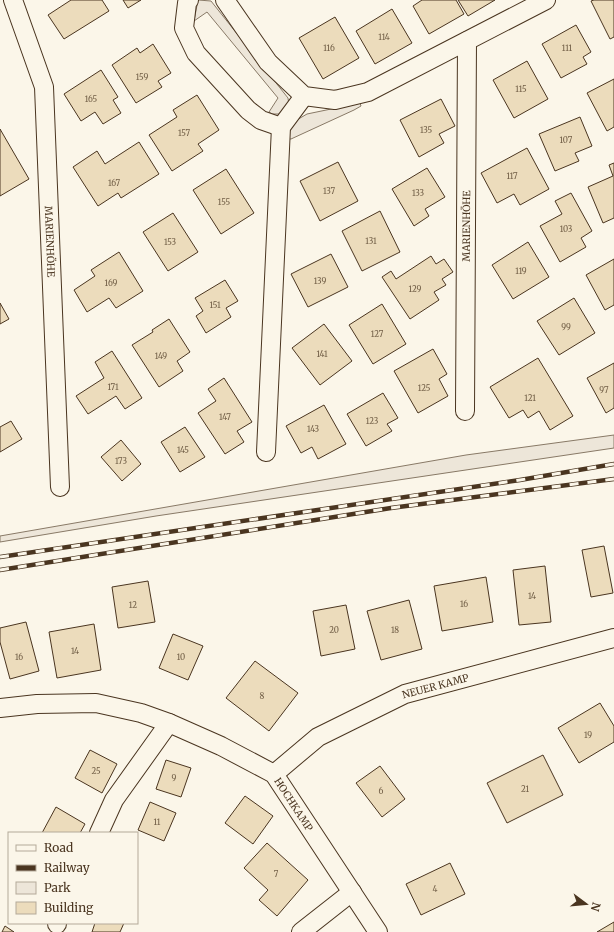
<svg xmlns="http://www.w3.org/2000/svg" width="614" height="932" viewBox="0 0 614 932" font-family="Merriweather,serif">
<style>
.green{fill:#ede6d9;stroke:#887966}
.building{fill:#ecdcbc;stroke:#4a3520}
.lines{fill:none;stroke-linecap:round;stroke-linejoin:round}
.minor-casing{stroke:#4a3520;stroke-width:20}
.minor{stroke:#fbf6e9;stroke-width:18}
.rail-casing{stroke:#4a3520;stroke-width:4.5}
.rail{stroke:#fbf6e9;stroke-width:3;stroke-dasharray:9;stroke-linecap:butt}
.labels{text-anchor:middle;stroke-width:3;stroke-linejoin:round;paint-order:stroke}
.number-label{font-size:8px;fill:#725f47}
.street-label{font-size:10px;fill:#4a3520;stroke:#fbf6e9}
</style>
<rect width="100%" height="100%" fill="#fbf6e9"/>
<g class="green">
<path d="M198 0 211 1 288 98 289 105 280 114H272L269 112 278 98 207 12 194 21Z"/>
<path d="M360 103 361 106 354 110 291 139H288L289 129 295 121 307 114Z"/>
<path d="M614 435V448L156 516 0 542V536L466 455Z"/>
</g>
<g class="building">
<path d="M71 0H102L109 11 64 39 48 15Z"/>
<path d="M123 0H141L128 8Z"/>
<path d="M422 0H456L464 14 429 34 413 6Z"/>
<path d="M458 0H495L468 16Z"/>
<path d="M594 0H614V37L610 39 591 1Z"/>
<path d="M392 9 412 43 375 64 356 31Z"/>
<path d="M335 17 359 58 323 79 299 38Z"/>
<path d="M576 25 591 52 583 57 587 64 561 78 542 44Z"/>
<path d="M153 44 171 73 158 81 162 87 136 103 112 65 137 48 140 53Z"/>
<path d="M527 61 548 99 514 118 493 80Z"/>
<path d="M101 70 118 97 113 100 121 113 103 124 95 112 81 121 64 94Z"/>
<path d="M614 79V127L607 131 587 93Z"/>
<path d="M197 95 219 130 198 144 203 151 172 171 149 135 177 117 173 110Z"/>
<path d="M441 99 455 126 439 134 444 143 419 157 400 120Z"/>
<path d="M580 117 592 146 575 153 579 161 555 171 539 134Z"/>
<path d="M0 129 29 179 0 196Z"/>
<path d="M139 142 159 174 121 198 118 193 98 206 73 167 97 151 105 164Z"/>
<path d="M527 148 549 189 520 205 514 194 497 203 481 173Z"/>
<path d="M338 162 358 201 320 221 300 181Z"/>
<path d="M614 163V218L603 223 588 187 613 176 609 165Z"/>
<path d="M427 168 445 197 425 209 429 216 414 226 392 189Z"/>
<path d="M226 169 254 213 221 234 193 190Z"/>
<path d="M571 193 592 231 581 238 586 247 560 262 540 226 562 214 555 201Z"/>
<path d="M380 211 400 252 362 271 342 231Z"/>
<path d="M173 213 198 252 168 271 143 232Z"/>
<path d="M528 242 549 277 513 299 492 265Z"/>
<path d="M119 252 143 291 116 308 109 298 87 312 74 290 95 276 91 270Z"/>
<path d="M331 254 348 287 308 307 291 274Z"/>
<path d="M431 256 436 264 444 259 453 272 442 279 446 285 434 292 439 300 410 319 382 277 391 271 396 279Z"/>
<path d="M614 259V305L605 310 586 275Z"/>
<path d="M225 280 238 301 226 308 231 317 206 333 196 316 203 311 195 298Z"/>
<path d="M574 298 595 333 559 355 537 321Z"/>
<path d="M0 303 9 319 0 324Z"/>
<path d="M382 304 406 344 373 364 349 325Z"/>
<path d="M169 319 190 352 177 361 183 371 159 387 132 345 153 332 152 330Z"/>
<path d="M324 324 352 361 320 385 292 348Z"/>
<path d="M433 349 447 374 439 379 448 396 418 413 394 371Z"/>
<path d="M112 351 142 398 125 409 116 396 88 414 76 396 104 378 95 362Z"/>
<path d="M538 358 573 416 550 430 539 411 528 418 523 410 509 418 490 387Z"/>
<path d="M614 363V408L606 413 587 378Z"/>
<path d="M224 378 252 422 237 431 244 442 225 454 198 413 216 401 208 389Z"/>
<path d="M383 393 398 418 387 424 392 431 366 446 347 414Z"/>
<path d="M324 405 346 444 318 459 312 447 301 453 286 426Z"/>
<path d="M11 421 22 439 0 452V427Z"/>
<path d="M185 427 205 457 180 472 161 442Z"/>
<path d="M121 440 141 464 122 481 101 457Z"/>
<path d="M604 546 613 593 591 597 582 550Z"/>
<path d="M545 566 551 622 519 625 513 570Z"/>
<path d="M486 577 493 622 442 631 434 586Z"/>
<path d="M148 581 155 622 118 628 112 587Z"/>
<path d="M409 600 422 649 381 660 367 611Z"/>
<path d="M346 605 355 649 321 656 313 611Z"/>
<path d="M26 622 39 671 10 679 0 642V628Z"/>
<path d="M94 624 101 670 57 678 49 632Z"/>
<path d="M173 634 203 646 188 680 159 668Z"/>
<path d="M255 661 298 693 269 731 226 698Z"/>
<path d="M600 703 614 726V742L579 763 558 728Z"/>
<path d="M90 750 117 764 102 793 75 778Z"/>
<path d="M543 755 563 795 507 823 487 783Z"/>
<path d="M166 760 191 768 181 797 156 789Z"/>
<path d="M380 766 405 799 382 817 356 783Z"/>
<path d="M245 796 273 816 253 844 225 823Z"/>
<path d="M150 802 176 813 164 841 138 830Z"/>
<path d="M56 807 85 824 80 833H42Z"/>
<path d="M267 843 308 880 277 916 259 900 268 890 244 868Z"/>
<path d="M450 863 465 894 421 915 406 884Z"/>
<path d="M614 922V932H597Z"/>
<path d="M95 923H124L120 932H92Z"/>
<path d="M5 926 14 932H2Z"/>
</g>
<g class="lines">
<defs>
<g id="minor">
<path id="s1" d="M13 0 44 87 60 487"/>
<path d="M189 0 187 3 184 28 196 53 248 110 261 120 281 127"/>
<path d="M225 0 268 62 304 96 335 100 368 92 546 0"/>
<path id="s2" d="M465 411 467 41"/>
<path d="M266 452 281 127 304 96"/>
<path id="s3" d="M0 708 37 704 96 703 141 713 169 723 221 746 274 774 378 932"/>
<path id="s4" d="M274 774 318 737 405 694 614 638"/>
<path d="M99 833 114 800 169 723"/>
<path d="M57 924V923"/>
<path d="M301 932 352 892"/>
</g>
</defs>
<use href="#minor" class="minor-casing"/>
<use href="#minor" class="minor"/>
<defs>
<g id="rail">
<path d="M0 557 520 480 614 464"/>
<path d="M0 570 391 508 614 479"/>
</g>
</defs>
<use href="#rail" class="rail-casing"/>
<use href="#rail" class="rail"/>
</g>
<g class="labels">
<g class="number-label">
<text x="384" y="40">114</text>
<text x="329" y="51">116</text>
<text x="567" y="51">111</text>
<text x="142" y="80">159</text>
<text x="521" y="92">115</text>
<text x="91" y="102">165</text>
<text x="426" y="133">135</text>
<text x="184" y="136">157</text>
<text x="566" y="143">107</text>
<text x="512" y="179">117</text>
<text x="114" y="186">167</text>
<text x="329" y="194">137</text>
<text x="418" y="196">133</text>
<text x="224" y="205">155</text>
<text x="566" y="232">103</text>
<text x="371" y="244">131</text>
<text x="170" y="245">153</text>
<text x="521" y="274">119</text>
<text x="320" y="284">139</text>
<text x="111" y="286">169</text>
<text x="415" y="292">129</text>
<text x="215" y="308">151</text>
<text x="566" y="330">99</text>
<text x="377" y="337">127</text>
<text x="322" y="357">141</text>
<text x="161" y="359">149</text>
<text x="113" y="390">171</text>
<text x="424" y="391">125</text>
<text x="604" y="393">97</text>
<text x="530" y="401">121</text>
<text x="225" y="420">147</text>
<text x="372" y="424">123</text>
<text x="313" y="432">143</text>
<text x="183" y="453">145</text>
<text x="121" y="464">173</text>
<text x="532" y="599">14</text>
<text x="464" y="607">16</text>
<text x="133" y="608">12</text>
<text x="334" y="633">20</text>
<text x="395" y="633">18</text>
<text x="75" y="654">14</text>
<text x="19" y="660">16</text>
<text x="181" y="660">10</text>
<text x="262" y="699">8</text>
<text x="588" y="738">19</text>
<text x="96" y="774">25</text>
<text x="174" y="781">9</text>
<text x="525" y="792">21</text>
<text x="381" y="794">6</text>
<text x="157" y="825">11</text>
<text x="276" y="877">7</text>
<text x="435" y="892">4</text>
</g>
<g class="street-label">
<text dy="4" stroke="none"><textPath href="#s2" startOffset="185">MARIENHÖHE</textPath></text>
<text dy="4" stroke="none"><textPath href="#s1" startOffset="247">MARIENHÖHE</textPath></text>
<text dy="4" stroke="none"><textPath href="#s4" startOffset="186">NEUER KAMP</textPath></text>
<text dy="4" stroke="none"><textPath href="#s3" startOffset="325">HOCHKAMP</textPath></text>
</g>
</g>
<rect x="8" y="832" width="130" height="92" fill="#fbf6e9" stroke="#b4a999"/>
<rect x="16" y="845" width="20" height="6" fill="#fbf6e9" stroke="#b4a999"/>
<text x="44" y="852" font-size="12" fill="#4a3520">Road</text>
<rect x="16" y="865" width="20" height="6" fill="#4a3520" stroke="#b4a999"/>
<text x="44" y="872" font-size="12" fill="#4a3520">Railway</text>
<rect x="16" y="882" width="20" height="12" fill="#ede6d9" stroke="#b4a999"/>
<text x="44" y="892" font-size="12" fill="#4a3520">Park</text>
<rect x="16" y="902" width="20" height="12" fill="#ecdcbc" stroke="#b4a999"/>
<text x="44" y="912" font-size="12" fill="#4a3520">Building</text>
<g transform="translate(586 904) rotate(106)" stroke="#fbf6e9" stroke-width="3" paint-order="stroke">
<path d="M0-3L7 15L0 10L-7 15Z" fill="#4a3520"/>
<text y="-6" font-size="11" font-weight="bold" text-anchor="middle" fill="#4a3520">N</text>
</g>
</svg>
